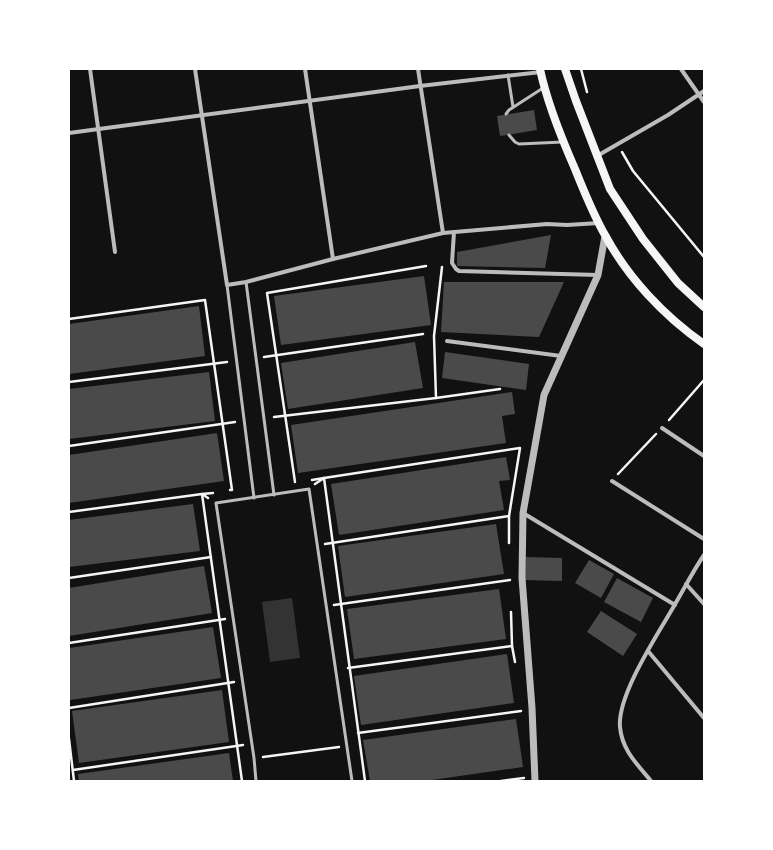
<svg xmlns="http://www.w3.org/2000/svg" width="773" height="850" viewBox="0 0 773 850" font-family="'Titillium Web',sans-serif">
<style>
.water{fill:#333}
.building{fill:#4a4a4a}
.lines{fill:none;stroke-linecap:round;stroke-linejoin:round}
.path{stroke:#f5f5f5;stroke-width:2.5}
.service{stroke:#bcbcbc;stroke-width:3}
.minor{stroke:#bcbcbc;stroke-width:4}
.tertiary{stroke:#bcbcbc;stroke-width:7}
.secondary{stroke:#f5f5f5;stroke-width:8}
</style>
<rect width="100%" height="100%" fill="#111"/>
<path class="water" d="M292 598 300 658 270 662 262 602Z"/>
<g class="building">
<path d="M534 110 537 130 500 136 497 116Z"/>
<path d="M551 235 545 268 457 266V252Z"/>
<path d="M424 276 431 325 281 345 274 296Z"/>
<path d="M444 282H564L539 337 441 332Z"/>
<path d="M199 306 205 356 69 374V324Z"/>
<path d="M415 342 423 388 288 409 281 363Z"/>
<path d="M445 352 529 364 526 390 442 378Z"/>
<path d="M209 372 215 421 69 439V389Z"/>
<path d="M512 392 515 414 502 416 506 443 298 473 291 425Z"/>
<path d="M217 433 224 481 69 503V455Z"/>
<path d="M506 457 510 480 499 481 504 510 339 535 331 484Z"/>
<path d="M193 504 200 551 69 567V520Z"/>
<path d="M496 524 504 574 345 597 338 546Z"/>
<path d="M526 557 562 558V581L525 580Z"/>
<path d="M589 560 614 574 601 598 575 583Z"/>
<path d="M204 566 212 613 69 636V588Z"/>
<path d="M617 578 653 598 641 622 604 602Z"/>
<path d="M499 589 506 639 354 659 347 609Z"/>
<path d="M601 611 637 634 623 656 587 632Z"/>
<path d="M213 627 221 678 70 700 69 691V648Z"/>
<path d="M507 654 514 703 361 725 354 676Z"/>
<path d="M222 690 229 742 79 763 72 711Z"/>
<path d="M516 719 523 767 425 781H370L363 740Z"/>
<path d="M229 753 233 781H79L78 774Z"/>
</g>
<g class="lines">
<g class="path">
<path d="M581 69 587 92"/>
<path d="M622 152 633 171 704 257"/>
<path d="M69 319 205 300 232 490H230"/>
<path d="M264 357 423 334"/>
<path d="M69 382 227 362"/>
<path d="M436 398 434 336 442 267"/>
<path d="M274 417 436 398 500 389"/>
<path d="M669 420 704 380"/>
<path d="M69 446 235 422"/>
<path d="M618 474 656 434"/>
<path d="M312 480 324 478 365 781"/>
<path d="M295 482 267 293 426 266"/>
<path d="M315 484 324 478 520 448 509 516V543"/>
<path d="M213 493 202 494 242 781"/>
<path d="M69 512 202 494 208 498"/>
<path d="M325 544 509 516"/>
<path d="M69 578 211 557"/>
<path d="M334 605 510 580"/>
<path d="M511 612 512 646 515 662"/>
<path d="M69 643 225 619"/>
<path d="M348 668 512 646"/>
<path d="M69 708 234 682"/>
<path d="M358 733 521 711"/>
<path d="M69 739 74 781"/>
<path d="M263 757 339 747"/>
<path d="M73 770 243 745"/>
<path d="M501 781 524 778"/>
</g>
<g class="service">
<path d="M508 75 513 107"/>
<path d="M506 114 509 110 543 88"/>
<path d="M509 135 515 142 519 144 563 142"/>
<path d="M246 282 274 495"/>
<path d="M227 285 254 498"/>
<path d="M256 781 254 758 216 503 309 489 352 781"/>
</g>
<g class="minor">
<path d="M90 69 115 252"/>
<path d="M195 69 227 285 246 282 333 259 443 233 547 224 567 225 599 223"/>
<path d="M305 69 333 259"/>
<path d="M418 69 443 233"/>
<path d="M681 69 704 102"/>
<path d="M69 133 420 86 541 72"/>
<path d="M597 156 668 115 704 91"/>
<path d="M454 232 452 263 456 269 459 271 598 275"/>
<path d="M447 341 561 356"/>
<path d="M662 428 704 456"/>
<path d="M612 481 704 539"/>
<path d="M523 513 675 605"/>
<path d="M686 584 704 604"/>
<path d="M648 651 704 718"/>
<path d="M651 781C637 764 622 750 620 727 617 695 658 634 674 606 684 589 693 571 704 555"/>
</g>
<path class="tertiary" d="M535 781 532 708 522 578 523 513 544 395 598 275 605 236"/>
<g class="secondary">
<path d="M540 69C547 103 561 137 575 169 584 191 593 214 605 235 628 278 664 316 704 344"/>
<path d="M565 69 576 101 610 189 643 239 678 283 704 307"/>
</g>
</g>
<rect width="773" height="850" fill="none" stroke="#ffffff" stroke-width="140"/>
</svg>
